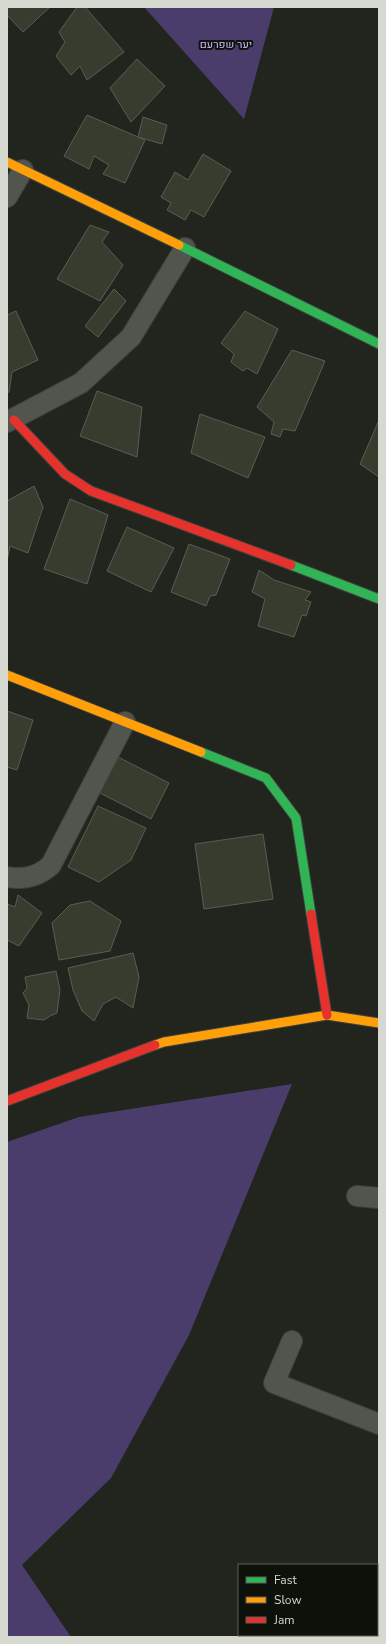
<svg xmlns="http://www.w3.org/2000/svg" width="386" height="1644" viewBox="0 0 386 1644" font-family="'Nunito Sans',Heebo,sans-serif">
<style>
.green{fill:#4a3d6b}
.building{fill:#373c2e;stroke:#5a5d56}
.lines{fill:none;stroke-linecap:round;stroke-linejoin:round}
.street-casing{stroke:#3f423c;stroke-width:22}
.fast-casing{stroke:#3f423c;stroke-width:11}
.slow-casing{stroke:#3f423c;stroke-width:11}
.jam-casing{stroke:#3f423c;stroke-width:11}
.street{stroke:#52554e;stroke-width:20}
.fast{stroke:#30b455;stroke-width:9}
.slow{stroke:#ff9f0a;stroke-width:9}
.jam{stroke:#e5322d;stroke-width:9}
.labels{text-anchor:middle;stroke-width:4;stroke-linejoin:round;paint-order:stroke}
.park-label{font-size:11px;fill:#c9baf6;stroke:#0e100a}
</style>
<rect width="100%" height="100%" fill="#22251e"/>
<g class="green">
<path d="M144 7H274L244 119Z"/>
<path d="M292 1084 189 1335 111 1478 22 1565 71 1637H7V1142L79 1117Z"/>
</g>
<g class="building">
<path d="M7 7H50L23 32 7 15Z"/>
<path d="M77 7H85L124 52 87 80 80 66 71 75 56 56 65 42 59 32Z"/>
<path d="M137 59 165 86 131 122 110 88Z"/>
<path d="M87 115 145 140 125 183 103 174 109 165 94 156 89 169 64 156Z"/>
<path d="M143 117 167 125 162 144 138 137Z"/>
<path d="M203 154 231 171 204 217 191 210 185 220 167 210 171 203 161 197 175 172 188 180Z"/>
<path d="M90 225 109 232 102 242 123 265 100 301 57 279Z"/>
<path d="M114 289 126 301 98 337 85 326Z"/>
<path d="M16 311 38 360 12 372 9 392 7 393V315Z"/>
<path d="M245 311 278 329 257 374 247 368 243 371 231 362 234 354 221 343Z"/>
<path d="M292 350 325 361 295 431 283 429 280 437 271 434 274 422 257 407Z"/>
<path d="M97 391 142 407 137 457 80 436Z"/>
<path d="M200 414 265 437 248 478 191 453Z"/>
<path d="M379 420V477L360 464Z"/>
<path d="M34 486 43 507 28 553 10 546 7 561V501Z"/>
<path d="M70 499 108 515 87 584 44 569Z"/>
<path d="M127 527 174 548 151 592 107 571Z"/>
<path d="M189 544 230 559 216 595 210 596 206 606 171 592Z"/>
<path d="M259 570 274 580 311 592 305 600 311 602 306 616 302 615 294 637 258 626 265 599 252 592Z"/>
<path d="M7 711 33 720 17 770 7 767Z"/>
<path d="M118 757 169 783 151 819 100 793Z"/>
<path d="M98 806 146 828 131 860 99 882 68 867Z"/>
<path d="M263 834 273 899 204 909 195 844Z"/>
<path d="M18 895 42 913 19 946 7 940V904L15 907Z"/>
<path d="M90 901 121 921 110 951 59 960 52 923 70 905Z"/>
<path d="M133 953 139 977 133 1008 116 997 103 1004 94 1021 82 1011 73 990 68 968Z"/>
<path d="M56 971 60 990 57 1013 50 1016 44 1020 27 1018 29 1005 23 993 27 988 25 977Z"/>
</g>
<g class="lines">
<defs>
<g id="street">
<path d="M7 197 23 170"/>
<path d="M7 422 81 383 131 337 185 248"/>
<path d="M7 877C24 880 38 877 51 865L125 722"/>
<path d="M357 1196 379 1198"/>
<path d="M292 1341 274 1383 379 1424"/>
</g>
<g id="fast">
<path d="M179 245 379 344"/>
<path d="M291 565 379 599"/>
<path d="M201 752 266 778 296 818 311 914"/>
</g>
<g id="slow">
<path d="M7 162 179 245"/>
<path d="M7 675 201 752"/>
<path d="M155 1045 164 1042 327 1015 379 1023"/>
</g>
<g id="jam">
<path d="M14 420 65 474 91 491 291 565"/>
<path d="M311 914 327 1015"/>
<path d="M7 1101 155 1045"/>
</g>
</defs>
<use href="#street" class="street-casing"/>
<use href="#fast" class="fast-casing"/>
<use href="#slow" class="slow-casing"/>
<use href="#jam" class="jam-casing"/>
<use href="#street" class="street"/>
<use href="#fast" class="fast"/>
<use href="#slow" class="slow"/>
<use href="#jam" class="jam"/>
</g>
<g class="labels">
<g class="park-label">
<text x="226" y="48">יער שפרעם</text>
</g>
</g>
<rect width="386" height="1644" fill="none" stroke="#d5d9d0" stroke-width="16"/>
<rect x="238" y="1564" width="140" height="72" fill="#0e100a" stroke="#5e6059"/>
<rect x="246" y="1577" width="20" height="6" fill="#30b455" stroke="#5e6059"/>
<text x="274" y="1584" font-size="12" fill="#d5d9d0">Fast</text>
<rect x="246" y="1597" width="20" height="6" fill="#ff9f0a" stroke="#5e6059"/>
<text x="274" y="1604" font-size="12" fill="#d5d9d0">Slow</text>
<rect x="246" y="1617" width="20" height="6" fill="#e5322d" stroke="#5e6059"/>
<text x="274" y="1624" font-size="12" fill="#d5d9d0">Jam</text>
</svg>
